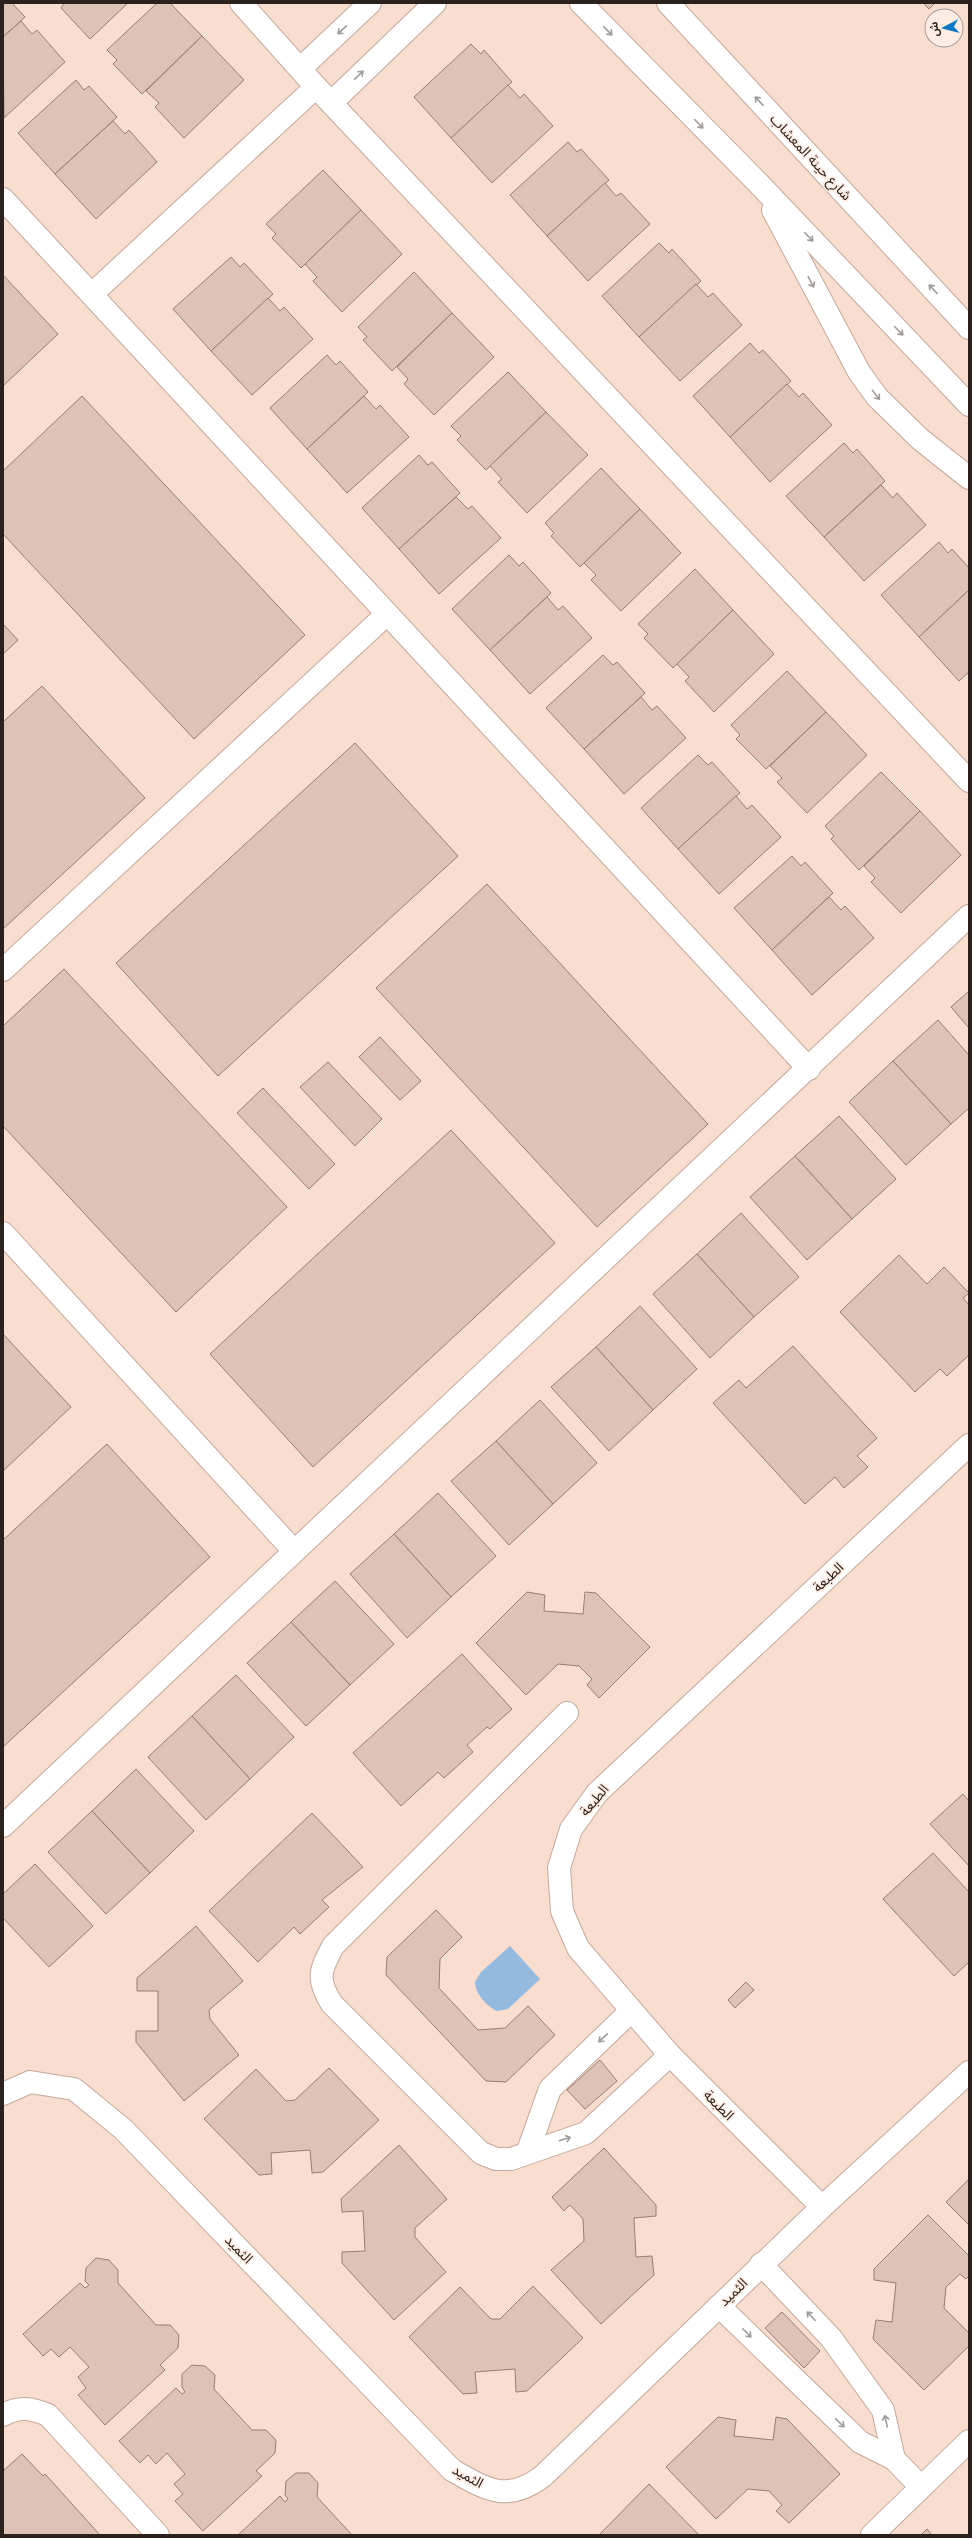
<svg xmlns="http://www.w3.org/2000/svg" width="972" height="2538" viewBox="0 0 972 2538" font-family="Mulish,'Noto Sans Arabic',sans-serif">
<style>
.water{fill:#94bbdf}
.building{fill:#dec2b5;stroke:#977e71}
.lines{fill:none;stroke-linecap:round;stroke-linejoin:round}
.minor-casing{stroke:#c3a89b;stroke-width:24}
.minor{stroke:#fff;stroke-width:22}
.oneway{stroke:#a09c99}
.labels{text-anchor:middle;stroke-width:3.5;stroke-linejoin:round;paint-order:stroke}
.street-label{font-size:14px;fill:#2c221d;stroke:#feede5}
</style>
<rect width="100%" height="100%" fill="#f9ded0"/>
<path class="water" d="M510 1946 540 1979 508 2009 497 2011C487 2007 475 1993 475 1982L481 1972Z"/>
<g class="building">
<path d="M3 3H12L25 17 3 37Z"/>
<path d="M64 3H128L90 39 61 8Z"/>
<path d="M157 3H170L202 36 142 94 113 64 117 60 107 50Z"/>
<path d="M923 3H935L929 9Z"/>
<path d="M21 21 32 34 37 30 65 62 4 118 3 37Z"/>
<path d="M202 36 244 80 184 138 155 107 159 103 146 91Z"/>
<path d="M471 44 481 54 484 50 512 82 451 138 414 97Z"/>
<path d="M76 80 84 90 89 86 117 117 55 174 18 133Z"/>
<path d="M508 85 520 98 524 94 553 126 492 183 451 138Z"/>
<path d="M113 121 125 134 129 130 157 162 96 219 55 174Z"/>
<path d="M568 142 577 152 581 149 609 180 547 236 510 195Z"/>
<path d="M323 170 361 210 301 268 272 238 276 234 266 224Z"/>
<path d="M605 183 616 196 621 193 650 224 588 281 547 236Z"/>
<path d="M361 210 402 254 342 312 313 281 317 277 305 264Z"/>
<path d="M659 243 669 253 672 249 701 281 639 337 602 296Z"/>
<path d="M231 257 240 267 244 263 273 294 211 351 173 309Z"/>
<path d="M414 272 452 313 392 371 363 340 367 337 358 327Z"/>
<path d="M3 275 58 334 3 386Z"/>
<path d="M696 284 708 297 713 293 742 325 680 381 639 337Z"/>
<path d="M268 298 280 311 284 307 313 339 252 395 211 351Z"/>
<path d="M452 313 494 357 434 415 404 384 408 379 397 367Z"/>
<path d="M750 343 759 353 763 350 791 381 730 437 693 396Z"/>
<path d="M327 355 336 365 340 361 368 392 307 449 270 408Z"/>
<path d="M508 372 546 412 486 470 457 440 461 436 451 426Z"/>
<path d="M787 384 799 397 803 393 832 425 770 482 730 437Z"/>
<path d="M82 396 305 635 194 739 3 534V471Z"/>
<path d="M364 396 376 409 380 405 409 437 347 493 307 449Z"/>
<path d="M546 412 588 455 527 513 498 482 502 479 490 466Z"/>
<path d="M844 443 853 453 857 449 885 481 824 537 786 496Z"/>
<path d="M419 455 428 465 432 462 460 493 399 549 362 508Z"/>
<path d="M601 468 640 509 580 567 551 536 554 533 545 523Z"/>
<path d="M881 485 893 498 897 493 926 525 864 581 824 537Z"/>
<path d="M456 497 468 509 472 506 501 538 439 594 399 549Z"/>
<path d="M640 509 681 553 621 611 591 580 596 575 584 563Z"/>
<path d="M939 542 948 553 952 549 969 568V590L919 637 881 595Z"/>
<path d="M509 555 519 566 523 562 551 593 490 650 452 609Z"/>
<path d="M695 569 733 610 673 668 644 638 648 634 638 624Z"/>
<path d="M969 590V672L959 681 919 637Z"/>
<path d="M547 597 558 610 563 606 592 638 530 694 490 650Z"/>
<path d="M733 610 774 654 714 712 685 681 689 677 677 664Z"/>
<path d="M3 624 18 640 3 654Z"/>
<path d="M603 655 613 665 617 662 645 693 584 749 546 708Z"/>
<path d="M787 671 826 712 766 769 736 739 740 735 731 725Z"/>
<path d="M42 686 145 798 3 929V722Z"/>
<path d="M641 697 652 710 657 706 686 738 624 794 584 749Z"/>
<path d="M826 712 867 755 807 813 777 782 782 778 770 766Z"/>
<path d="M355 743 458 856 218 1076 116 963Z"/>
<path d="M698 755 708 765 712 762 740 793 678 849 641 808Z"/>
<path d="M881 772 920 811 859 870 831 839 834 836 825 826Z"/>
<path d="M736 796 747 809 752 805 781 837 719 894 678 849Z"/>
<path d="M920 811 961 855 901 913 871 882 875 878 864 866Z"/>
<path d="M792 856 801 866 805 862 833 893 772 950 734 908Z"/>
<path d="M487 884 708 1124 597 1227 376 988Z"/>
<path d="M829 897 841 910 845 906 874 938 812 995 772 950Z"/>
<path d="M64 969 287 1207 176 1312 3 1126V1026Z"/>
<path d="M969 991V1028L951 1007Z"/>
<path d="M938 1020 969 1055V1108L951 1124 893 1061Z"/>
<path d="M380 1037 421 1081 400 1100 359 1057Z"/>
<path d="M893 1061 951 1124 906 1165 849 1102Z"/>
<path d="M328 1062 382 1119 355 1146 300 1087Z"/>
<path d="M263 1088 335 1164 309 1189 237 1113Z"/>
<path d="M839 1116 896 1179 852 1219 795 1156Z"/>
<path d="M451 1130 555 1243 313 1467 210 1354Z"/>
<path d="M795 1156 852 1219 807 1260 750 1197Z"/>
<path d="M741 1213 799 1277 754 1317 697 1254Z"/>
<path d="M697 1254 754 1317 710 1358 653 1294Z"/>
<path d="M899 1255 927 1284 944 1267 969 1293 963 1298 969 1305V1355L947 1376 940 1369 915 1392 840 1312Z"/>
<path d="M640 1306 697 1369 653 1410 596 1347Z"/>
<path d="M3 1334 71 1407 3 1471Z"/>
<path d="M793 1346 877 1438 857 1456 868 1467 844 1488 835 1477 805 1504 713 1403 739 1380 746 1388Z"/>
<path d="M596 1347 653 1410 609 1451 551 1387Z"/>
<path d="M540 1400 597 1463 553 1504 496 1441Z"/>
<path d="M496 1441 553 1504 509 1545 451 1481Z"/>
<path d="M107 1444 210 1557 3 1747V1540Z"/>
<path d="M438 1493 496 1556 451 1597 394 1534Z"/>
<path d="M394 1534 451 1597 407 1638 350 1574Z"/>
<path d="M335 1581 394 1644 350 1685 291 1622Z"/>
<path d="M527 1592 545 1595 544 1611 583 1614 585 1592 596 1593 650 1647 599 1698 587 1685 592 1679 579 1666 558 1664 526 1695 476 1643Z"/>
<path d="M291 1622 350 1685 306 1726 247 1663Z"/>
<path d="M462 1654 512 1709 490 1729 487 1727 467 1745 473 1752 444 1778 438 1772 401 1806 353 1753Z"/>
<path d="M236 1675 294 1737 250 1779 192 1716Z"/>
<path d="M192 1716 250 1779 206 1820 148 1757Z"/>
<path d="M136 1769 194 1831 150 1873 92 1811Z"/>
<path d="M963 1794 969 1801V1866L930 1824Z"/>
<path d="M92 1811 150 1873 106 1914 48 1852Z"/>
<path d="M312 1813 363 1867 322 1900 329 1907 300 1934 294 1927 258 1962 209 1911Z"/>
<path d="M933 1853 969 1892V1962L954 1976 883 1899Z"/>
<path d="M35 1864 93 1926 49 1967 3 1918V1894Z"/>
<path d="M436 1910 462 1937 440 1959 439 1988 478 2030 505 2028 528 2006 555 2035 506 2082 486 2081 386 1975 387 1957Z"/>
<path d="M196 1926 243 1981 209 2010 210 2019 239 2055 184 2101 136 2042V2031H158V1991H137V1978Z"/>
<path d="M746 1982 754 1990 735 2008 728 2000Z"/>
<path d="M600 2060 617 2081 585 2109 567 2090Z"/>
<path d="M329 2068 379 2120 323 2172 312 2173 310 2150 271 2153 272 2174 259 2175 204 2119 256 2069 286 2101 295 2100Z"/>
<path d="M399 2145 447 2199 415 2228V2237L446 2272 394 2320 342 2263V2252L365 2251 363 2211 342 2212 341 2199Z"/>
<path d="M604 2148 656 2205V2216L634 2218 636 2257 652 2256 654 2275 601 2324 551 2270 584 2241 583 2219 570 2205 564 2211 552 2197Z"/>
<path d="M969 2179V2225L946 2202Z"/>
<path d="M928 2215 969 2256V2276L966 2279 960 2274 946 2287 944 2308 969 2333V2346L924 2390 873 2339 876 2320 892 2322 896 2283 874 2280V2269Z"/>
<path d="M96 2258 109 2260 118 2270V2283L156 2325H170L179 2335 178 2348 160 2365 165 2370 105 2425 78 2395 86 2388 78 2377 89 2367 70 2347 59 2357 51 2349 43 2356 23 2334 80 2283 85 2288 89 2285 85 2281 86 2268Z"/>
<path d="M533 2286 583 2338 527 2391 516 2392 515 2369 475 2372 477 2393 463 2394 409 2337 460 2287 491 2319H500Z"/>
<path d="M782 2312 820 2351 804 2368 765 2328Z"/>
<path d="M192 2365 205 2366 215 2375 214 2389 252 2430H266L276 2440 275 2453 256 2471 262 2476 203 2531 175 2501 183 2494 174 2484 185 2474 167 2453 156 2464 148 2455 140 2463 119 2441 176 2388 182 2394 185 2392 182 2387V2374Z"/>
<path d="M718 2417 736 2420 734 2436 773 2440 776 2417 787 2419 840 2474 789 2523 776 2511 782 2505 769 2491 748 2489 716 2519 666 2467Z"/>
<path d="M22 2454 43 2476 45 2474 100 2535H3V2471Z"/>
<path d="M296 2473H309L318 2483 317 2497 352 2535H238L280 2496 285 2502 288 2499 285 2495 286 2481Z"/>
<path d="M649 2484 699 2535H599Z"/>
<path d="M927 2529 932 2535H921Z"/>
</g>
<g class="lines">
<defs>
<g id="minor">
<path d="M241 3 316 87 969 781"/>
<path d="M581 3 761 186 969 405"/>
<path d="M668 3 969 328"/>
<path d="M301 68 370 3"/>
<path d="M331 103 435 3"/>
<path d="M3 199 809 1069"/>
<path d="M773 210 859 372 877 397 920 439 969 478"/>
<path d="M92 294 316 87"/>
<path d="M3 970 387 614"/>
<path d="M3 1233 294 1551"/>
<path d="M567 1713 333 1946C320 1971 316 1979 332 2004L481 2153 496 2159H511L586 2133 670 2055"/>
<path d="M3 1826 969 916"/>
<path d="M3 2094 30 2082 74 2089 123 2129 452 2470C487 2490 508 2503 543 2476L822 2207 969 2072"/>
<path d="M528 2151 550 2089 631 2011"/>
<path d="M822 2207 670 2055 578 1948 562 1911 559 1868 571 1829 597 1793 969 1445"/>
<path d="M761 2264 831 2338 883 2410 894 2459"/>
<path d="M719 2306 860 2442 894 2459 921 2487"/>
<path d="M3 2415C19 2406 32 2408 48 2415L158 2535"/>
<path d="M872 2535 969 2441"/>
</g>
</defs>
<use href="#minor" class="minor-casing"/>
<use href="#minor" class="minor"/>
</g>
<defs><path id="oneway-shaft" d="M-6 0H5M1.5-3L5.5 0L1.5 3" fill="none" stroke-width="1.6" stroke-linecap="round" stroke-linejoin="round"/></defs>
<g class="oneway">
<use href="#oneway-shaft" transform="translate(342 30) rotate(137)"/>
<use href="#oneway-shaft" transform="translate(608 31) rotate(46)"/>
<use href="#oneway-shaft" transform="translate(359 75) rotate(-44)"/>
<use href="#oneway-shaft" transform="translate(759 101) rotate(-133)"/>
<use href="#oneway-shaft" transform="translate(699 124) rotate(46)"/>
<use href="#oneway-shaft" transform="translate(809 237) rotate(46)"/>
<use href="#oneway-shaft" transform="translate(811 282) rotate(62)"/>
<use href="#oneway-shaft" transform="translate(933 289) rotate(-133)"/>
<use href="#oneway-shaft" transform="translate(899 331) rotate(46)"/>
<use href="#oneway-shaft" transform="translate(876 395) rotate(52)"/>
<use href="#oneway-shaft" transform="translate(603 2038) rotate(137)"/>
<use href="#oneway-shaft" transform="translate(565 2139) rotate(-17)"/>
<use href="#oneway-shaft" transform="translate(811 2316) rotate(-134)"/>
<use href="#oneway-shaft" transform="translate(747 2333) rotate(45)"/>
<use href="#oneway-shaft" transform="translate(886 2421) rotate(-102)"/>
<use href="#oneway-shaft" transform="translate(840 2423) rotate(44)"/>
</g>
<g class="labels">
<g class="street-label">
<text transform="translate(811 157) rotate(47)" y="5">شارع حينة المعشاب</text>
<text transform="translate(828 1577) rotate(-43)" y="5">الطبعة</text>
<text transform="translate(594 1800) rotate(-50)" y="5">الطبعة</text>
<text transform="translate(719 2105) rotate(45)" y="5">الطبعة</text>
<text transform="translate(239 2249) rotate(46)" y="5">الثميد</text>
<text transform="translate(733 2292) rotate(-44)" y="5">الثميد</text>
<text transform="translate(468 2476) rotate(29)" y="5">الثميد</text>
</g>
</g>
<rect width="972" height="2538" fill="none" stroke="#2c221d" stroke-width="8"/>
<g transform="translate(944 28) rotate(263)"><circle r="19" fill="#feede5" stroke="#aa9c95"/>
<path d="M0-3L7 15L0 10L-7 15Z" fill="#0578c2"/>
<text y="-6" font-size="11" font-weight="bold" text-anchor="middle" fill="#2c221d">ش</text>
</g>
</svg>
